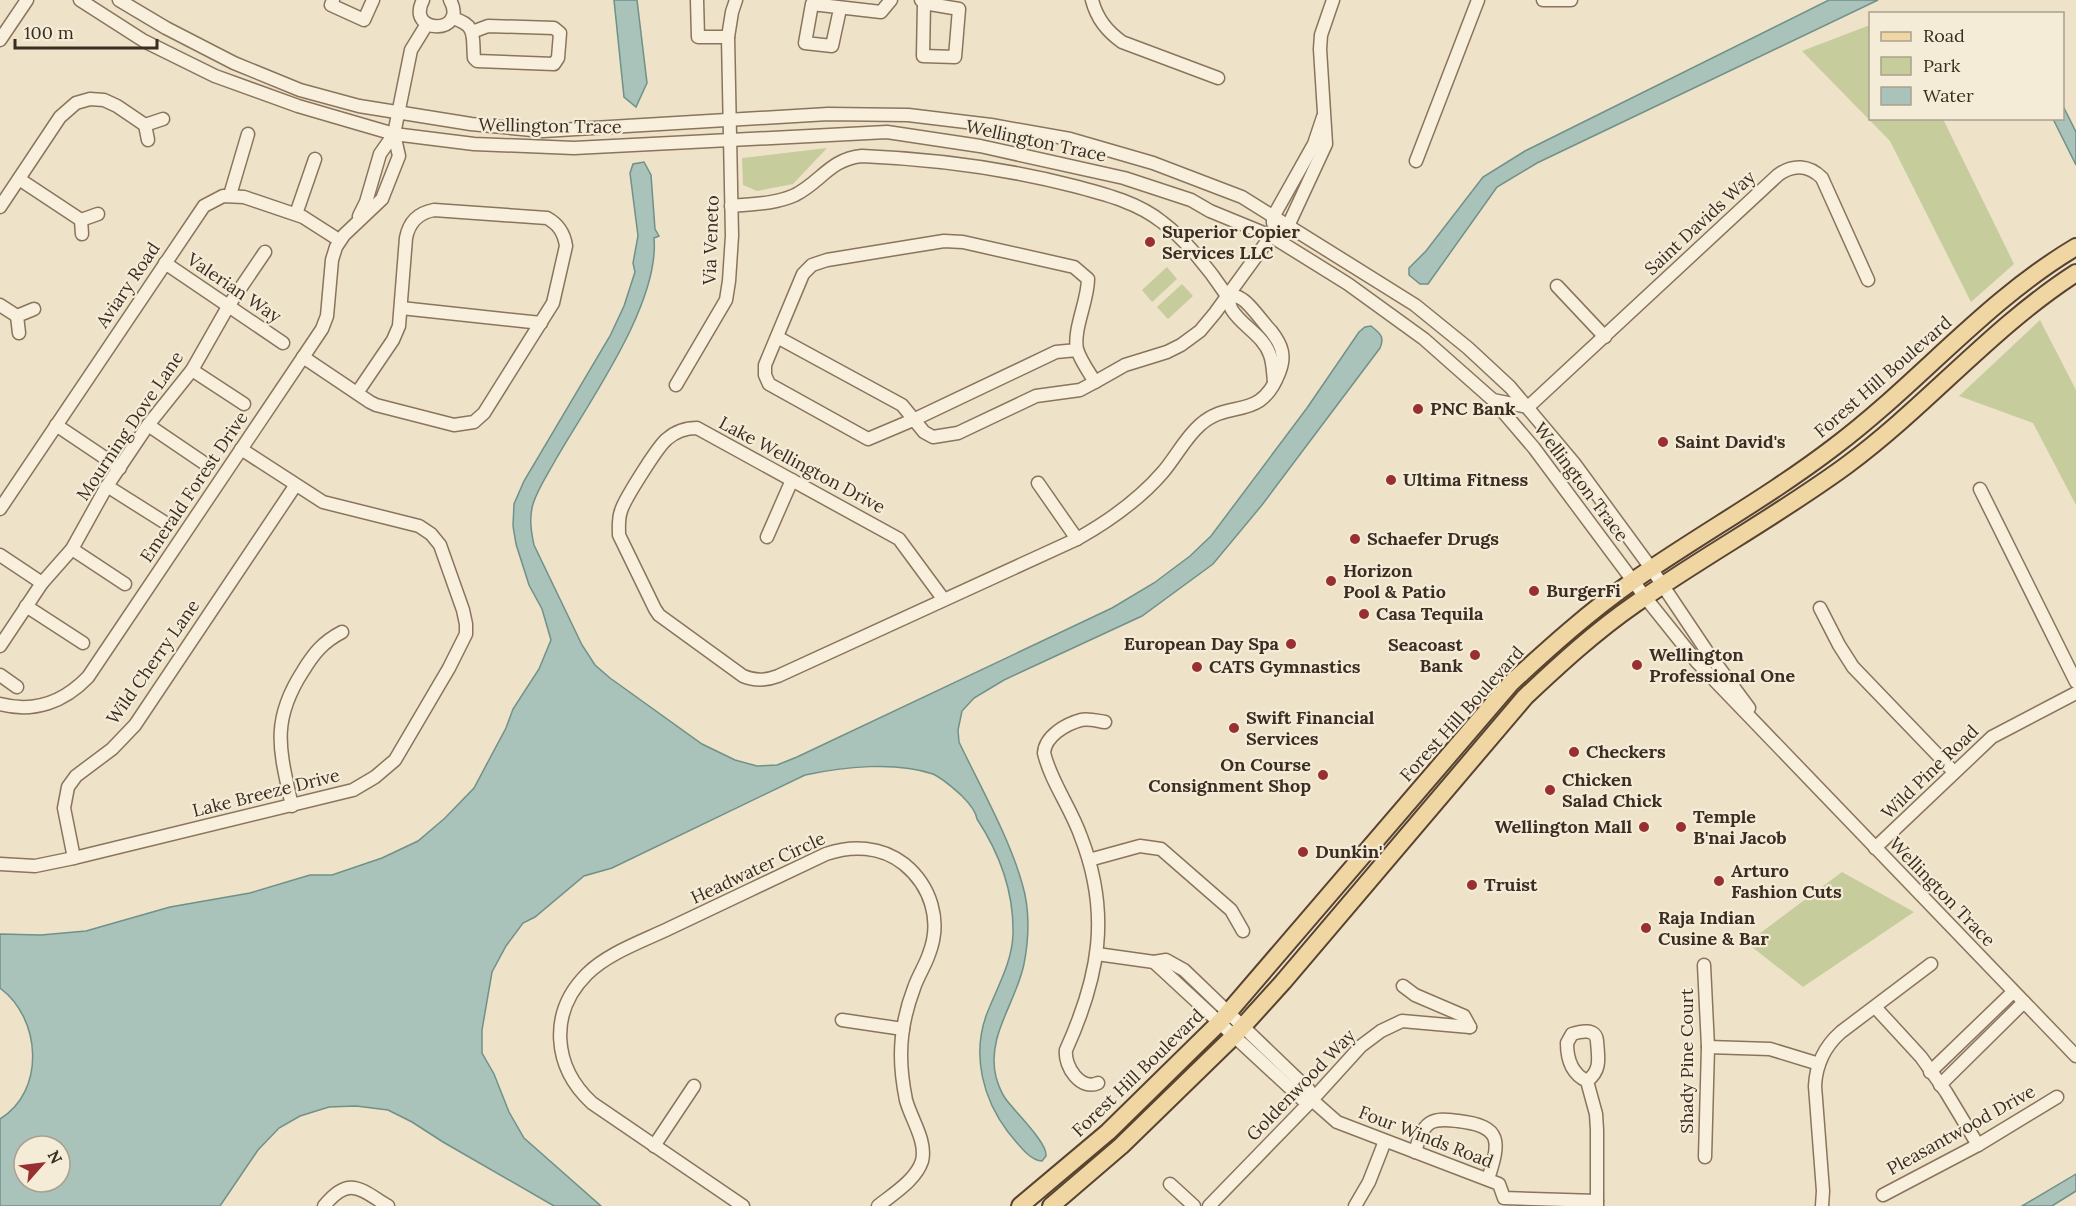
<svg xmlns="http://www.w3.org/2000/svg" width="2076" height="1206" viewBox="0 0 2076 1206" font-family="Lora,serif">
<style>
.green{fill:#c7cc9c}
.water{fill:#a9c2ba;stroke:#709188;stroke-width:1.5;fill-rule:evenodd}
.lines{fill:none;stroke-linecap:round;stroke-linejoin:round}
.minor-casing{stroke:#8a745d;stroke-width:15}
.major-casing{stroke:#584331;stroke-width:20}
.minor{stroke:#f8f0dc;stroke-width:12}
.major{stroke:#efd6a2;stroke-width:16}
.poi-dot{fill:#982f31;stroke:#f5ecd8;stroke-width:2}
.labels{text-anchor:middle;stroke-width:4.5;stroke-linejoin:round;paint-order:stroke}
.street-label{font-size:18px;fill:#3b2d21;stroke:#f5ecd8}
.poi-label{font-size:18px;font-weight:bold;fill:#3b2d21;stroke:#f5ecd8;text-anchor:start}
</style>
<rect width="100%" height="100%" fill="#eee2c9"/>
<g class="green">
<path d="M1870 25V118L1943 119 2014 264 1971 302 1890 141 1802 51Z"/>
<path d="M827 148 793 184 757 191 743 185 742 158Z"/>
<path d="M1167 267 1177 279 1152 302 1142 290Z"/>
<path d="M1182 284 1193 296 1168 319 1157 307Z"/>
<path d="M2040 320 2076 390V505L2033 423 1959 396Z"/>
<path d="M1842 872 1914 912 1803 987 1747 943Z"/>
</g>
<g class="water">
<path d="M614 0H637L647 83 636 107 624 97Z"/>
<path d="M1829 0H1878L1537 163 1497 187 1428 284H1420L1409 275V268L1426 251 1483 177 1525 151Z"/>
<path d="M2063 106 2076 132V165L2053 119 2062 118Z"/>
<path d="M644 162 651 175 655 229 659 236 654 238C660 304 588 403 556 459 548 474 538 488 533 504 529 518 531 531 534 545L582 645 595 665 610 678 702 744 735 760 757 766 777 765 797 757 1112 608 1154 583 1190 556 1211 536 1307 408 1359 332 1365 327 1371 326C1380 333 1385 337 1380 348L1262 505 1213 564 1142 616 1004 680 974 698 962 711 958 730 959 742C980 786 1009 837 1022 883 1030 909 1029 938 1024 964 1016 1003 986 1036 996 1077 998 1084 1001 1092 1005 1098 1014 1111 1048 1143 1046 1156L1042 1161C1029 1161 1016 1141 1008 1132 983 1099 972 1056 986 1016 996 989 1012 964 1013 934 1014 891 1000 854 977 819 976 811 968 802 962 796 953 788 944 779 933 774 896 761 842 767 805 775L612 868 584 876 535 917 523 923 506 946 492 972 482 1030V1053L494 1074 509 1112 524 1138 601 1206H554L443 1142 412 1122 388 1110 356 1106 329 1107 300 1116 279 1128 258 1150 220 1206H0V1119C46 1091 41 1018 0 988V934L41 935 86 931 170 907 250 893 310 875H332L382 858 418 841 445 818 474 788 506 728 513 709 539 669 551 640 542 609 529 585 516 544 513 526 514 504 524 481 610 336 624 306 635 272 633 263 638 236 630 173 633 164ZM24 1146H60V1182H24Z"/>
<path d="M2076 1174V1191L2052 1206H2022Z"/>
</g>
<g class="lines">
<defs>
<g id="minor">
<path d="M80 0 144 41 215 76 298 106 394 134 474 144 574 148 887 132 980 146 1124 178 1191 200 1210 211 1271 236 1348 284 1424 339 1493 400 1534 448 1645 597 1697 662 2076 1056"/>
<path d="M119 0 166 28 234 63 300 90 359 106 471 124 543 131 828 114 908 115 991 125 1070 139 1153 163 1242 197 1415 305 1468 348 1510 387 1574 463 1651 568 1706 650 1749 708"/>
<path d="M333 0 331 5 364 20 373 0"/>
<path d="M423 0C405 35 469 35 450 0"/>
<path d="M697 0 698 37H728"/>
<path d="M921 0 924 3 959 9 955 57 923 56 924 3"/>
<path d="M1092 0C1097 19 1107 31 1122 42L1218 78"/>
<path d="M1543 0H1571"/>
<path d="M840 9 832 46 805 43 812 4 881 12 891 0"/>
<path d="M452 18C478 25 472 37 474 58L477 61 554 64 558 58 560 33 554 28 488 26 472 32"/>
<path d="M0 40 27 0"/>
<path d="M148 140 145 125 163 119"/>
<path d="M1416 161 1478 0"/>
<path d="M19 179 81 220"/>
<path d="M230 195 248 134"/>
<path d="M731 206C753 204 775 204 795 195 821 182 830 159 862 156 934 159 1004 168 1074 186 1104 194 1137 202 1162 222 1185 239 1209 269 1225 293 1229 298 1229 305 1232 310 1242 326 1264 336 1270 355 1273 363 1273 373 1274 382"/>
<path d="M0 207 60 117 76 103 90 99 104 100 117 106 145 125"/>
<path d="M296 214 315 159"/>
<path d="M359 216 366 202 380 154 394 134 411 50 427 24"/>
<path d="M1273 223V217L1314 144 1323 117"/>
<path d="M82 234 81 220 98 214"/>
<path d="M165 263 283 343"/>
<path d="M1557 286 1605 337"/>
<path d="M0 305 17 316"/>
<path d="M401 308 541 323"/>
<path d="M19 333 17 316 34 309"/>
<path d="M777 337 902 405 924 432 933 437 958 433 1036 396 1080 390 1095 382"/>
<path d="M1077 350 1056 352 913 420 868 439 769 384 765 375V365L803 274 812 265 827 260 944 241 963 242 1074 267 1088 279C1088 301 1073 329 1077 349 1080 360 1089 372 1095 382L1125 365 1167 352 1181 345 1200 331 1215 313 1271 236 1288 226 1326 144 1320 49 1321 35 1333 0"/>
<path d="M303 357 370 402 376 405 454 425 474 422 484 413 553 303 566 246C564 232 558 224 547 218L434 210C418 213 409 222 406 238L399 326 393 340 357 393"/>
<path d="M192 370 244 404"/>
<path d="M676 385 726 300 729 281 732 236 728 37 732 12 736 0"/>
<path d="M1493 400 1528 407 1778 175C1793 164 1809 165 1822 178L1868 280"/>
<path d="M56 425 120 468"/>
<path d="M148 425 204 463"/>
<path d="M1038 483 1077 539"/>
<path d="M107 486 164 522"/>
<path d="M1980 489 2076 682"/>
<path d="M0 509 204 206 223 196 244 197 303 217 339 240"/>
<path d="M767 537 792 480"/>
<path d="M72 549 125 584"/>
<path d="M0 555 42 583"/>
<path d="M944 600 899 539 697 428C686 428 676 431 667 439 658 446 624 500 621 511 618 519 619 527 619 535L655 609 659 615 743 676C755 681 765 681 778 676L1077 539C1109 521 1139 500 1163 472 1176 457 1185 438 1200 425 1230 398 1260 422 1279 373 1286 356 1282 345 1271 331 1264 324 1248 301 1240 298 1237 296 1231 296 1227 295"/>
<path d="M26 606 83 643"/>
<path d="M1820 608 1839 645 1853 667 1954 772"/>
<path d="M0 646 42 583 72 549 107 486 148 425 192 370 229 305 265 252"/>
<path d="M0 675 17 687"/>
<path d="M0 704C34 713 64 702 88 677L322 329 327 316 332 260 336 247 344 235 382 199 399 156 394 134"/>
<path d="M292 806C280 751 270 722 303 671 314 653 323 642 342 632"/>
<path d="M1875 848 1992 737 2076 693"/>
<path d="M74 858 64 808 68 787 76 776 112 749 135 725 295 486"/>
<path d="M1089 860 1140 846 1161 849 1231 910 1243 931"/>
<path d="M0 864 35 866 74 858 353 790 375 777 395 760 449 668 466 634V624L463 610 440 545 431 534 419 526 323 502 241 449"/>
<path d="M1097 954 1154 962 1166 960 1184 970 1309 1090 1312 1100 1337 1122 1499 1184 1504 1198 1597 1201"/>
<path d="M1154 962 1302 1099 1312 1100"/>
<path d="M1704 965 1708 1047 1705 1157"/>
<path d="M1403 986 1415 995 1464 1016 1470 1027"/>
<path d="M1875 1007 1921 1057 1946 1092 1978 1145"/>
<path d="M842 1020 903 1029"/>
<path d="M1708 1047 1770 1049 1819 1064"/>
<path d="M1930 1072 2013 992"/>
<path d="M1587 1081C1572 1074 1567 1059 1567 1043L1572 1034C1581 1031 1596 1028 1597 1041 1598 1057 1602 1070 1587 1081L1596 1114 1597 1130V1206"/>
<path d="M1098 1083C1081 1091 1064 1067 1066 1050 1099 977 1111 914 1081 837 1071 808 1051 782 1044 753 1045 736 1066 724 1081 720 1088 718 1098 721 1105 722"/>
<path d="M1940 1085 2024 1002"/>
<path d="M654 1146 694 1086"/>
<path d="M1415 1152C1418 1142 1421 1129 1430 1123 1438 1118 1449 1120 1458 1121 1503 1126 1500 1142 1488 1179"/>
<path d="M1170 1184 1194 1206"/>
<path d="M1883 1195 1978 1145 2057 1097"/>
<path d="M324 1206C349 1175 360 1189 388 1206"/>
<path d="M743 1206 592 1103C553 1067 548 1013 587 974 608 953 643 941 670 928 722 903 774 879 826 854 852 845 881 846 904 864 931 886 942 921 929 954 925 966 918 976 914 988 906 1009 901 1031 901 1055 901 1070 903 1085 906 1100 911 1119 927 1141 922 1161 916 1180 893 1194 878 1206"/>
<path d="M1209 1206 1312 1100 1361 1046 1381 1031 1402 1021 1470 1027"/>
<path d="M1355 1206 1369 1182 1385 1141"/>
<path d="M1822 1206 1823 1191 1815 1086C1816 1064 1824 1047 1841 1032L1931 964"/>
</g>
<g id="major">
<path d="M1020 1206 1108 1132 1220 1022 1511 683C1550 647 1590 611 1633 581 1699 535 1770 496 1834 447 1918 384 1985 301 2076 247"/>
<path d="M1051 1206 1121 1146 1235 1035 1283 982 1525 697C1560 664 1596 631 1635 604 1705 555 1779 515 1847 465 1928 405 1992 327 2076 273"/>
</g>
</defs>
<use href="#minor" class="minor-casing"/>
<use href="#major" class="major-casing"/>
<use href="#minor" class="minor"/>
<use href="#major" class="major"/>
</g>
<g class="poi-dot">
<circle cx="1150" cy="242" r="6"/>
<circle cx="1418" cy="409" r="6"/>
<circle cx="1663" cy="442" r="6"/>
<circle cx="1391" cy="480" r="6"/>
<circle cx="1355" cy="539" r="6"/>
<circle cx="1331" cy="581" r="6"/>
<circle cx="1534" cy="591" r="6"/>
<circle cx="1364" cy="614" r="6"/>
<circle cx="1291" cy="644" r="6"/>
<circle cx="1475" cy="655" r="6"/>
<circle cx="1637" cy="665" r="6"/>
<circle cx="1197" cy="667" r="6"/>
<circle cx="1234" cy="728" r="6"/>
<circle cx="1574" cy="752" r="6"/>
<circle cx="1323" cy="775" r="6"/>
<circle cx="1550" cy="790" r="6"/>
<circle cx="1644" cy="827" r="6"/>
<circle cx="1681" cy="827" r="6"/>
<circle cx="1303" cy="852" r="6"/>
<circle cx="1719" cy="881" r="6"/>
<circle cx="1472" cy="885" r="6"/>
<circle cx="1646" cy="928" r="6"/>
</g>
<g class="labels">
<g class="street-label">
<text transform="translate(550 126) rotate(1)" y="6">Wellington Trace</text>
<text transform="translate(1036 141) rotate(12)" y="6">Wellington Trace</text>
<text transform="translate(1700 223) rotate(-43)" y="6">Saint Davids Way</text>
<text transform="translate(711 240) rotate(-88)" y="6">Via Veneto</text>
<text transform="translate(128 285) rotate(-56)" y="6">Aviary Road</text>
<text transform="translate(234 288) rotate(34)" y="6">Valerian Way</text>
<text transform="translate(1883 377) rotate(-41)" y="6">Forest Hill Boulevard</text>
<text transform="translate(130 426) rotate(-56)" y="6">Mourning Dove Lane</text>
<text transform="translate(802 465) rotate(28)" y="6">Lake Wellington Drive</text>
<text transform="translate(1581 482) rotate(53)" y="6">Wellington Trace</text>
<text transform="translate(194 487) rotate(-56)" y="6">Emerald Forest Drive</text>
<text transform="translate(153 662) rotate(-55)" y="6">Wild Cherry Lane</text>
<text transform="translate(1462 714) rotate(-48)" y="6">Forest Hill Boulevard</text>
<text transform="translate(1930 772) rotate(-44)" y="6">Wild Pine Road</text>
<text transform="translate(266 793) rotate(-14)" y="6">Lake Breeze Drive</text>
<text transform="translate(758 868) rotate(-25)" y="6">Headwater Circle</text>
<text transform="translate(1942 892) rotate(46)" y="6">Wellington Trace</text>
<text transform="translate(1687 1061) rotate(-90)" y="6">Shady Pine Court</text>
<text transform="translate(1138 1073) rotate(-44)" y="6">Forest Hill Boulevard</text>
<text transform="translate(1301 1085) rotate(-46)" y="6">Goldenwood Way</text>
<text transform="translate(1961 1130) rotate(-29)" y="6">Pleasantwood Drive</text>
<text transform="translate(1426 1137) rotate(21)" y="6">Four Winds Road</text>
</g>
<g class="poi-label">
<text x="1162" y="238">Superior Copier<tspan x="1162" dy="21">Services LLC</tspan></text>
<text x="1430" y="415">PNC Bank</text>
<text x="1675" y="448">Saint David's</text>
<text x="1403" y="486">Ultima Fitness</text>
<text x="1367" y="545">Schaefer Drugs</text>
<text x="1343" y="577">Horizon<tspan x="1343" dy="21">Pool &amp; Patio</tspan></text>
<text x="1546" y="597">BurgerFi</text>
<text x="1376" y="620">Casa Tequila</text>
<text x="1279" y="650" text-anchor="end">European Day Spa</text>
<text x="1463" y="651" text-anchor="end">Seacoast<tspan x="1463" dy="21">Bank</tspan></text>
<text x="1649" y="661">Wellington<tspan x="1649" dy="21">Professional One</tspan></text>
<text x="1209" y="673">CATS Gymnastics</text>
<text x="1246" y="724">Swift Financial<tspan x="1246" dy="21">Services</tspan></text>
<text x="1586" y="758">Checkers</text>
<text x="1311" y="771" text-anchor="end">On Course<tspan x="1311" dy="21">Consignment Shop</tspan></text>
<text x="1562" y="786">Chicken<tspan x="1562" dy="21">Salad Chick</tspan></text>
<text x="1693" y="823">Temple<tspan x="1693" dy="21">B'nai Jacob</tspan></text>
<text x="1632" y="833" text-anchor="end">Wellington Mall</text>
<text x="1315" y="858">Dunkin'</text>
<text x="1731" y="877">Arturo<tspan x="1731" dy="21">Fashion Cuts</tspan></text>
<text x="1484" y="891">Truist</text>
<text x="1658" y="924">Raja Indian<tspan x="1658" dy="21">Cusine &amp; Bar</tspan></text>
</g>
</g>
<rect x="1869" y="12" width="195" height="108" fill="#f5ecd8" stroke="#aba08f" stroke-width="1.5"/>
<rect x="1881" y="32" width="30" height="9" fill="#efd6a2" stroke="#aba08f" stroke-width="1.5"/>
<text x="1923" y="42" font-size="18" fill="#3b2d21">Road</text>
<rect x="1881" y="57" width="30" height="18" fill="#c7cc9c" stroke="#aba08f" stroke-width="1.5"/>
<text x="1923" y="72" font-size="18" fill="#3b2d21">Park</text>
<rect x="1881" y="87" width="30" height="18" fill="#a9c2ba" stroke="#aba08f" stroke-width="1.5"/>
<text x="1923" y="102" font-size="18" fill="#3b2d21">Water</text>
<g transform="translate(42 1164) rotate(62)"><circle r="28" fill="#f5ecd8" stroke="#aba08f" stroke-width="1.5"/>
<path d="M0-4.5L10 22L0 15L-10 22Z" fill="#982f31"/>
<text y="-9" font-size="16" font-weight="bold" text-anchor="middle" fill="#3b2d21">N</text>
</g>
<path d="M15 39v9h142v-9" fill="none" stroke="#3b2d21" stroke-width="3"/>
<text x="24" y="39" font-size="18" fill="#3b2d21" stroke="#f5ecd8" stroke-width="4.5" paint-order="stroke">100 m</text>
</svg>
